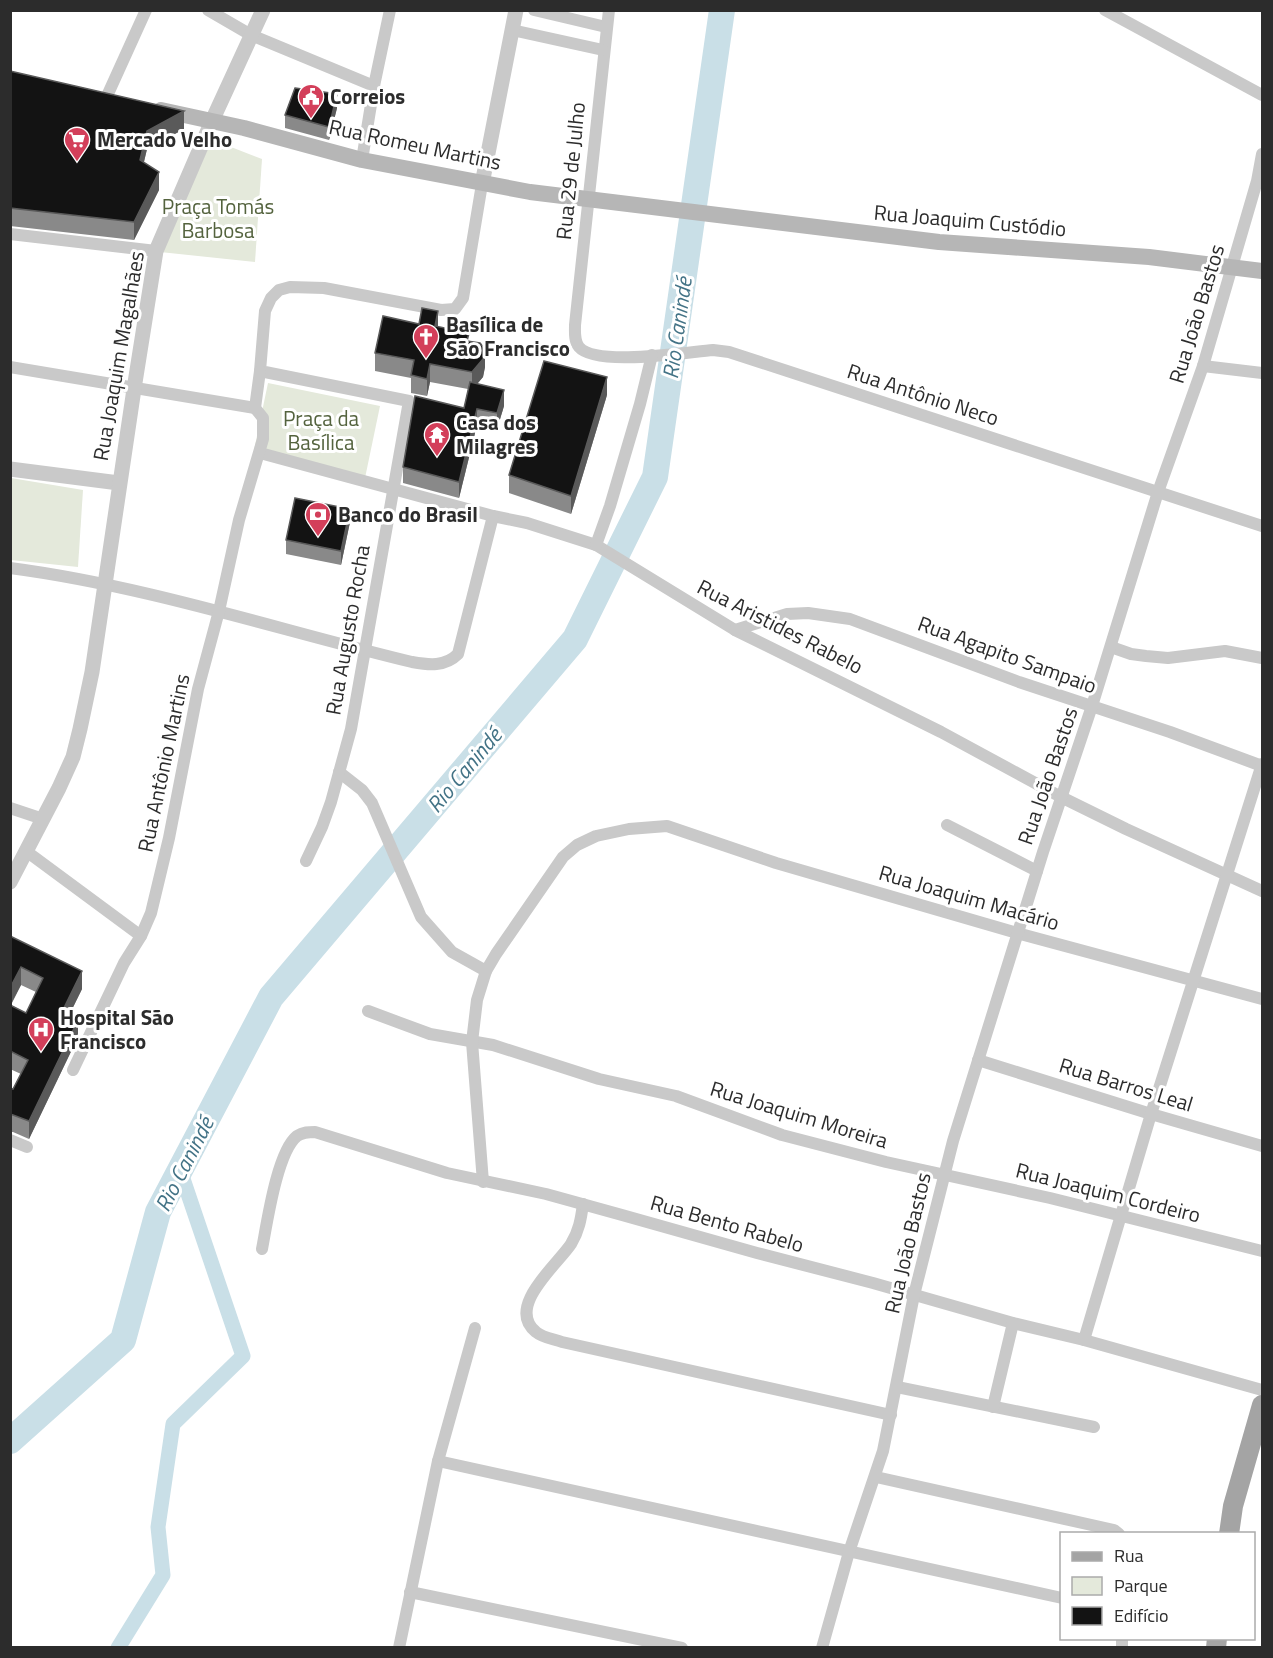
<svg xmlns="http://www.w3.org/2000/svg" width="1273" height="1658" viewBox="0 0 1273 1658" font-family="'Titillium Web',sans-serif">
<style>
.green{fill:#e4e9db}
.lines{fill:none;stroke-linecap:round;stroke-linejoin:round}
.canal{stroke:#c9dfe7;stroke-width:15}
.river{stroke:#c9dfe7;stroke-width:26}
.minor{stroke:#c9c9c9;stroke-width:12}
.tertiary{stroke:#c9c9c9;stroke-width:15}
.secondary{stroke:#b6b6b6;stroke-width:16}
.primary{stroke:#a4a4a4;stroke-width:20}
.wall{fill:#898989;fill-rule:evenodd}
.shaded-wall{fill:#5a5a5a}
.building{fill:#131313;stroke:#5a5a5a;stroke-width:1.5}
.labels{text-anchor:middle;stroke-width:6;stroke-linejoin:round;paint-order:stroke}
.poi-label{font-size:21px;font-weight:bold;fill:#2c2c2c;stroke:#fff;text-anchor:start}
.street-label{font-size:21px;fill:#2c2c2c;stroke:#fff}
.park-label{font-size:21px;fill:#54633e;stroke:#fff}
.water-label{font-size:22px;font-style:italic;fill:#437386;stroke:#fff}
</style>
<rect width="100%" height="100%" fill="#fff"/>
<g class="green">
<path d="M208 138 262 159 255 262 160 252Z"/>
<path d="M268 383 380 406 365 478 253 455Z"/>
<path d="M11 478 83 490 78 567 11 560Z"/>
</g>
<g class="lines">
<path class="canal" d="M118 1648 163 1575 158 1527 173 1424 243 1356 180 1170"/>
<path class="river" d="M10 1441 123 1340 158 1212 271 997 575 639 655 477 722 10"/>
<g class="minor">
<path d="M208 10 251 35 374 86"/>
<path d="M534 10 606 27"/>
<path d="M609 10 575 325C575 332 574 341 579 347 596 367 687 352 713 350L729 352 1262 526"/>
<path d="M1105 10 1262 95"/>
<path d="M512 30 603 50"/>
<path d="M107 96 146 10"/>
<path d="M362 160 374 86 390 10"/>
<path d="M10 234 156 251"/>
<path d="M1203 366 1262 373"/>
<path d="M10 367 255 408"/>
<path d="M260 453 493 516 527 523 596 545 735 630 941 732 1061 797 1126 829 1262 891"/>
<path d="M596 545 610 506 640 404 652 355"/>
<path d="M10 568C147 586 279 630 412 662 429 665 445 667 458 654L493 516"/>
<path d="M735 630 787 614 808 613 850 619 1019 682 1170 732 1262 766"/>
<path d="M1111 647 1131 654 1146 656 1168 658 1225 651 1262 658"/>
<path d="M339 772 362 790 372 803 421 917 452 952 486 971"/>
<path d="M10 808 43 819"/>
<path d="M947 825 1037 871"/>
<path d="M26 851 141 936"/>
<path d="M306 861 322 827 331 802 351 729 409 401 260 371 265 311 271 298 279 290 290 287 324 288 441 310 455 309 463 298 482 184"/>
<path d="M368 1011 430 1034 493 1045 599 1079 676 1096 782 1135 886 1162 1050 1198 1262 1251"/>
<path d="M978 1060 1151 1114 1262 1146"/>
<path d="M73 1070 124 963 141 936 151 913 169 838 198 689 219 611 239 520 263 439V418L255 408 260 371"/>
<path d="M10 1140 27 1147"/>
<path d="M483 1182 472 1042 477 1000 486 971 496 954 563 857 577 845 596 836 629 829 667 826 776 863 1017 933 1262 999"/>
<path d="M583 1204C581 1219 579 1231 571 1244 558 1264 505 1307 536 1332 543 1338 554 1339 562 1342L891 1415"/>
<path d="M262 1249C267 1223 277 1152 297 1136 303 1132 309 1132 315 1132L447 1173 546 1194 622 1215 757 1253 873 1283 1013 1323 1084 1340 1262 1390"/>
<path d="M1084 1340 1151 1114 1262 764"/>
<path d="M897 1387 1094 1427"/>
<path d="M993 1407 1013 1323"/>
<path d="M438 1461 1062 1598"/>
<path d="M876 1477 1114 1530 1119 1534"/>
<path d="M410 1592 682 1648"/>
<path d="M1122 1638V1648"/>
<path d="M399 1648 438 1461 475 1328"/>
<path d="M822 1648 849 1552 883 1451 914 1295 953 1141 1043 852 1092 706 1158 492 1203 366 1257 181 1262 154"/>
</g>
<g class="tertiary">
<path d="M482 184 516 10"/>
<path d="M10 469 119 483"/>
<path d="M10 882 59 788 73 757 80 729 92 672 134 389 156 251 212 121 263 10"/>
</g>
<path class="secondary" d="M161 110 244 128 362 160 530 192 939 242 1149 257 1262 271"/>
<g class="primary">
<path d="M1229 1534 1233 1506 1262 1405"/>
<path d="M1216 1648 1217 1638"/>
</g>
</g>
<g class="wall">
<path d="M10 71 184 129 147 149 144 162 159 190 134 240 10 226Z"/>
<path d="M337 108 329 140 285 128V115Z"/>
<path d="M438 327 469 341 485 367 483 377 477 384 504 406 497 429 477 425 459 498 403 483V467L464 408 468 389 430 382 427 396 411 393V378L375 371V353Z"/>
<path d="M607 395 571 514 509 493V475Z"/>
<path d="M350 522 341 565 286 554V540Z"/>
<path d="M10 936 82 989 69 1015 78 1037 29 1139 13 1132H10V1088L13 1089 21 1074 10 1069ZM21 985 36 992 26 1013 11 1005Z"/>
</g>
<g class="shaded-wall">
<path d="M337 94V108L329 140V127Z"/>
<path d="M184 111V129L147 149 140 178V160L147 131Z"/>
<path d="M159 172V190L134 240V222Z"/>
<path d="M438 311V329L435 326Z"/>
<path d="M485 349V367L483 377 472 390V372Z"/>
<path d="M430 364V382L427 396V379Z"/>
<path d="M607 377V395L571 514V496Z"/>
<path d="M504 390V406L497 429V413Z"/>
<path d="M477 409V425L459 498V482Z"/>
<path d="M350 509V522L341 565V551Z"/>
<path d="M21 967V985L10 1006V988Z"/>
<path d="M82 971V989L62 1030V1012Z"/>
<path d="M78 1020V1037L29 1139V1121Z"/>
</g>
<g class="building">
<path d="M10 71 184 111 147 131 140 160 159 172 134 222 10 208Z"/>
<path d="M295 88 337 94 329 127 285 115Z"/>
<path d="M422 308 438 311 435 326 469 333 467 341 480 343 485 349 483 359 472 372 430 364 427 379 411 375 414 360 375 353 383 316 419 324Z"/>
<path d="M544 361 607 377 571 496 509 475Z"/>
<path d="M470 382 504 390 497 413 477 409 459 482 403 467 415 396 464 408Z"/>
<path d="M295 498 350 509 341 551 286 540Z"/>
<path d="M10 936 82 971 62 1012 78 1020 29 1121 13 1115 10 1114V1088L13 1089 28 1060 10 1051V1005L26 1013 43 978 21 967 10 988Z"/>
</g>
<defs>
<symbol id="civic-pin" viewBox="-11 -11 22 30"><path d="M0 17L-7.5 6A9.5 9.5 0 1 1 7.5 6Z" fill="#d33f5a" stroke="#fff"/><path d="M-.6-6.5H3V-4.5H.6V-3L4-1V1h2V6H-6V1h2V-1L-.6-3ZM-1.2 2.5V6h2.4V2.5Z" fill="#fff"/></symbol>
<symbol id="supermarket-pin" viewBox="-11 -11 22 30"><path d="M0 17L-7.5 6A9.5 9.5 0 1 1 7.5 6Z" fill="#d33f5a" stroke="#fff"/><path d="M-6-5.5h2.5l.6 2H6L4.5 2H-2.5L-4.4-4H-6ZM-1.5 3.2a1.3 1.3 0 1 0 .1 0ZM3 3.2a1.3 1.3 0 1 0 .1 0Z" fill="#fff"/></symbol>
<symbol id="church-pin" viewBox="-11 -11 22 30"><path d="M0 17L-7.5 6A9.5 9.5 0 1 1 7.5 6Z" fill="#d33f5a" stroke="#fff"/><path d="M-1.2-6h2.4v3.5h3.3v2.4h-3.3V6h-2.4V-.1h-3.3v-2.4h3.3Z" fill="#fff"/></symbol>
<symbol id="temple-pin" viewBox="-11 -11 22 30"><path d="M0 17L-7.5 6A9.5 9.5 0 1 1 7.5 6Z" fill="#d33f5a" stroke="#fff"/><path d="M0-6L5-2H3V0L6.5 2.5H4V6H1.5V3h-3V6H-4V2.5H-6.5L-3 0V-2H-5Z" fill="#fff"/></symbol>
<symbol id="bank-pin" viewBox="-11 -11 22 30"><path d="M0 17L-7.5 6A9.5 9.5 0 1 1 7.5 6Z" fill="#d33f5a" stroke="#fff"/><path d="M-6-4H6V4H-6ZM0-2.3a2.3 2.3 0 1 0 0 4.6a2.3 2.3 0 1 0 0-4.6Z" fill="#fff"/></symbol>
<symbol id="hospital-pin" viewBox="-11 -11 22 30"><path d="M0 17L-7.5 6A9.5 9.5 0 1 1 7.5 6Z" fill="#d33f5a" stroke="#fff"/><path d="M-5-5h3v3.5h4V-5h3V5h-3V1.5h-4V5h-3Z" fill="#fff"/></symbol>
</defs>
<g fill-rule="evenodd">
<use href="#civic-pin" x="296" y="82" width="30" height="40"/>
<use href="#supermarket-pin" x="62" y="125" width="30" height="40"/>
<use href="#church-pin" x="411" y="322" width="30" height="40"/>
<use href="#temple-pin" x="422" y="420" width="30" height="40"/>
<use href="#bank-pin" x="303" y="500" width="30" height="40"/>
<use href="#hospital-pin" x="26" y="1015" width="30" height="40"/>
</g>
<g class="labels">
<g class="poi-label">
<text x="330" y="104">Correios</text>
<text x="97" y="147">Mercado Velho</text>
<text x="446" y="332">Basílica de<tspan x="446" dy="24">São Francisco</tspan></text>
<text x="456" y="430">Casa dos<tspan x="456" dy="24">Milagres</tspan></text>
<text x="338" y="522">Banco do Brasil</text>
<text x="60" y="1025">Hospital São<tspan x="60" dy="24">Francisco</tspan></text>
</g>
<g class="street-label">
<text transform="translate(415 145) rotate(12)" y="7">Rua Romeu Martins</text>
<text transform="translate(571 171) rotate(-84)" y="7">Rua 29 de Julho</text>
<text transform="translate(970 221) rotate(5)" y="7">Rua Joaquim Custódio</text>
<text transform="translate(1197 314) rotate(-73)" y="7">Rua João Bastos</text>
<text transform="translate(119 356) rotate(-80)" y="7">Rua Joaquim Magalhães</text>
<text transform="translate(923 395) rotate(18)" y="7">Rua Antônio Neco</text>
<text transform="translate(780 627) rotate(27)" y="7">Rua Aristides Rabelo</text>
<text transform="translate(348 630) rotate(-80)" y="7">Rua Augusto Rocha</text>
<text transform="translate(1007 655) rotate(20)" y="7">Rua Agapito Sampaio</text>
<text transform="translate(164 763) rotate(-78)" y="7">Rua Antônio Martins</text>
<text transform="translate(1048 776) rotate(-71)" y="7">Rua João Bastos</text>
<text transform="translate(969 898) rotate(16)" y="7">Rua Joaquim Macário</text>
<text transform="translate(1126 1085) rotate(17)" y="7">Rua Barros Leal</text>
<text transform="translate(799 1115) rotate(17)" y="7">Rua Joaquim Moreira</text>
<text transform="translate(1108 1193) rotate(14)" y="7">Rua Joaquim Cordeiro</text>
<text transform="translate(727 1224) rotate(16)" y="7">Rua Bento Rabelo</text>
<text transform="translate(908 1243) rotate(-77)" y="7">Rua João Bastos</text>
</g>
<g class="park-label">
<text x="218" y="214">Praça Tomás<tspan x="218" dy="24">Barbosa</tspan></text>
<text x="321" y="426">Praça da<tspan x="321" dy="24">Basílica</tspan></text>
</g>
<g class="water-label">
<text transform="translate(677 328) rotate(-82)" y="8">Rio Canindé</text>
<text transform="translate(464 770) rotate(-50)" y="8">Rio Canindé</text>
<text transform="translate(184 1164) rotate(-63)" y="8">Rio Canindé</text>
</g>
</g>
<rect width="1273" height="1658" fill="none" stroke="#2c2c2c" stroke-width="24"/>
<rect x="1060" y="1532" width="195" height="108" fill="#ffffff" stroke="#ababab" stroke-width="1.5"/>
<rect x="1072" y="1552" width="30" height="9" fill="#a4a4a4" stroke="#ababab" stroke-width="1.5"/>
<text x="1114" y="1562" font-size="18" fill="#2c2c2c">Rua</text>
<rect x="1072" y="1577" width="30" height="18" fill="#e4e9db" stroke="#ababab" stroke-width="1.5"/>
<text x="1114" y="1592" font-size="18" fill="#2c2c2c">Parque</text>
<rect x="1072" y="1607" width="30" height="18" fill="#131313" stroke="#ababab" stroke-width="1.5"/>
<text x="1114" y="1622" font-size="18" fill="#2c2c2c">Edifício</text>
</svg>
